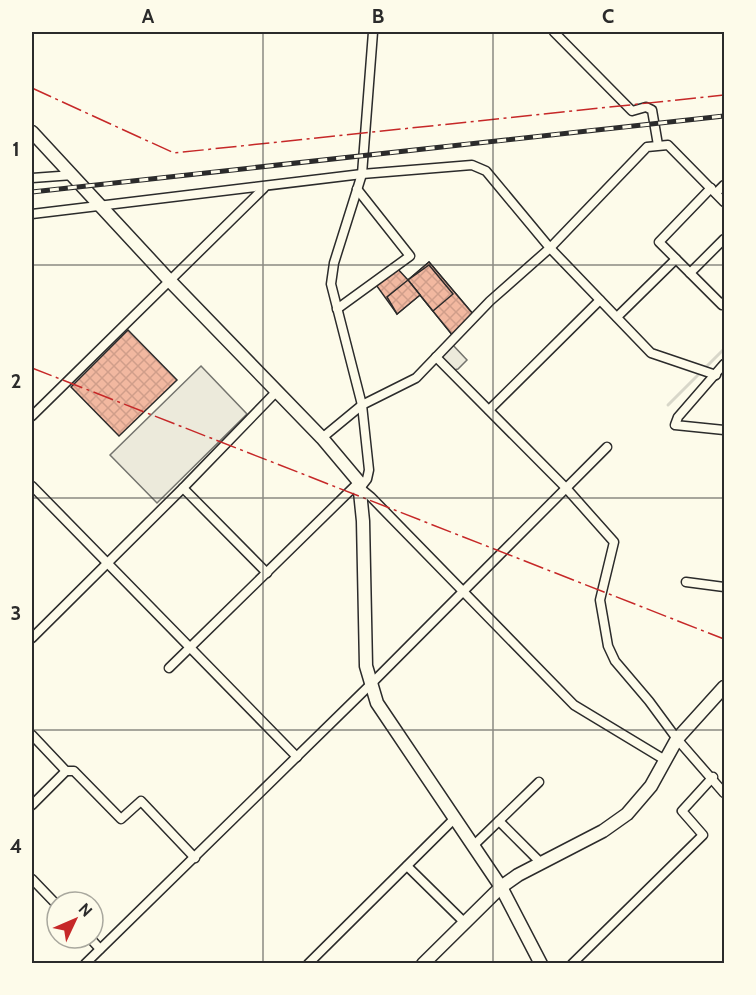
<svg xmlns="http://www.w3.org/2000/svg" width="756" height="995" viewBox="0 0 756 995" font-family="Cabin,sans-serif">
<style>
.parking{fill:#eceadb;stroke:#74746e;stroke-width:1.5}
.lines{fill:none;stroke-linecap:round;stroke-linejoin:round}
.stream{stroke:#d8d7c9;stroke-width:3}
.building{fill:url(#building-cross-hatch);stroke:#2b2b2b;stroke-width:1.5}
.street-casing{stroke:#2b2b2b;stroke-width:11}
.secondary-casing{stroke:#2b2b2b;stroke-width:15}
.street{stroke:#fdfbea;stroke-width:8}
.secondary{stroke:#fdfbea;stroke-width:12}
.rail-casing{stroke:#2b2b2b;stroke-width:5}
.rail{stroke:#fdfbea;stroke-width:3;stroke-dasharray:9;stroke-linecap:butt}
.power{stroke:#c62828;stroke-width:1.5;stroke-dasharray:21 4.5 3 4.5;stroke-linecap:butt}
.grid{fill:none;stroke:#2b2b2b;stroke-width:1.5;stroke-opacity:0.55}
.neatline{fill:none;stroke:#2b2b2b;stroke-width:2}
.grid-label{font-size:20px;text-anchor:middle;font-weight:bold;fill:#2b2b2b}
</style>
<defs>
<pattern id="building-cross-hatch" width="8" height="8" patternUnits="userSpaceOnUse" patternTransform="scale(1.5)"><rect width="8" height="8" fill="#f2b8a0"/><path d="M0 0l8 8M0 8l8-8" fill="none" stroke="#d09e8a"/></pattern>
</defs>
<rect width="100%" height="100%" fill="#fdfbea"/>
<g class="parking">
<path d="M451 343 467 360 458 369 450 371 436 357Z"/>
<path d="M201 366 247 414 157 503 110 455Z"/>
</g>
<g class="lines">
<path class="stream" d="M668 405 724 349"/>
</g>
<g class="building">
<path d="M429 262 473 314 454 337 408 280Z"/>
<path d="M429 262 473 314 454 337 420 295 397 314 374 282 396 267 408 280Z"/>
<path d="M429 265 453 294 433 311 408 280Z"/>
<path d="M408 280 420 295 397 314 387 297Z"/>
<path d="M128 330 177 380 119 436 71 387Z"/>
</g>
<g class="lines">
<defs>
<g id="street">
<path d="M373 32 362 174 334 263 331 284 362 405 369 470 367 479 360 488 371 497 574 705 665 760"/>
<path d="M554 32 632 111 646 107 652 110 658 145"/>
<path d="M32 178 73 175"/>
<path d="M716 193 724 185"/>
<path d="M32 214 362 174 472 165 486 171 550 248 651 353 716 375"/>
<path d="M676 259 659 242 711 188"/>
<path d="M690 273 724 239"/>
<path d="M337 309 410 256 357 189"/>
<path d="M617 317 676 259 722 305 724 302"/>
<path d="M436 357 566 488 614 542 600 600 608 646 615 661 649 701 677 739 724 793"/>
<path d="M724 364 678 417 675 425 724 430"/>
<path d="M489 410 600 300"/>
<path d="M32 416 264 188"/>
<path d="M322 438 362 405 416 378 490 301 550 248 647 147 668 145 724 202"/>
<path d="M32 486 297 757"/>
<path d="M183 488 267 573"/>
<path d="M686 582 724 587"/>
<path d="M32 638 183 488 276 392"/>
<path d="M169 668 359 482"/>
<path d="M32 735 66 771H74L121 819 141 801 195 858"/>
<path d="M32 805 66 771"/>
<path d="M499 821 541 863"/>
<path d="M473 846 539 782"/>
<path d="M407 866 465 923"/>
<path d="M32 879 57 905"/>
<path d="M90 938 100 949"/>
<path d="M85 964 371 684 607 447"/>
<path d="M308 964 454 819"/>
<path d="M572 964 703 835 682 811 713 777"/>
</g>
<g id="secondary">
<path d="M32 132 169 280 322 438 359 482 363 521 366 666 377 703 501 887 541 964"/>
<path d="M423 964 501 887 518 875 603 831 627 814 651 786 677 739 724 687"/>
</g>
</defs>
<use href="#street" class="street-casing"/>
<use href="#secondary" class="secondary-casing"/>
<use href="#street" class="street"/>
<use href="#secondary" class="secondary"/>
<defs>
<path id="rail" d="M32 192 724 116"/>
</defs>
<use href="#rail" class="rail-casing"/>
<use href="#rail" class="rail"/>
<g class="power">
<path d="M32 88 174 153 724 95"/>
<path d="M32 368 724 639"/>
</g>
</g>
<path class="grid" d="M263 32V964M493 32V964M32 265H724M32 498H724M32 730H724"/>
<rect width="756" height="995" fill="none" stroke="#fdfbea" stroke-width="66"/>
<g transform="translate(75 920) rotate(46)"><circle r="28" fill="#fdfbea" stroke="#a9a89e" stroke-width="1.5"/>
<path d="M0-4.5L10 22L0 15L-10 22Z" fill="#c62828"/>
<text y="-9" font-size="16" font-weight="bold" text-anchor="middle" fill="#2b2b2b">N</text>
</g>
<rect x="33" y="33" width="690" height="929" class="neatline"/>
<g class="grid-label">
<text x="148" y="23">A</text>
<text x="378" y="23">B</text>
<text x="608" y="23">C</text>
<text x="16" y="156">1</text>
<text x="16" y="388">2</text>
<text x="16" y="620">3</text>
<text x="16" y="853">4</text>
</g>
</svg>
